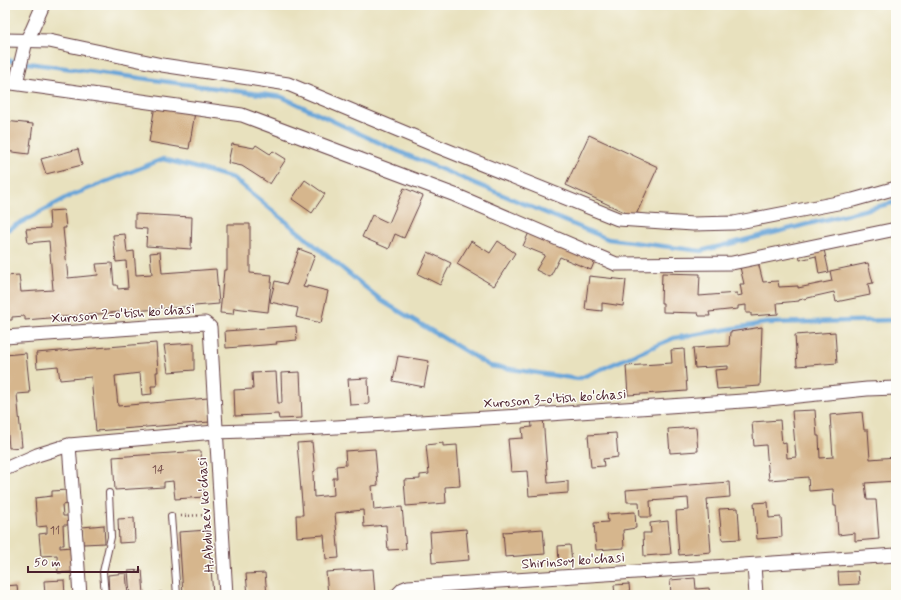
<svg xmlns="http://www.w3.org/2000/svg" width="901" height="600" viewBox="0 0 901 600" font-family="Mynerve,sans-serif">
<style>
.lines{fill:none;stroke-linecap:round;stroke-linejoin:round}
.stream{stroke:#67a4d8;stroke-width:4.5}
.building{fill:#d6b68d}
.service-casing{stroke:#623c41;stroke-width:8}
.minor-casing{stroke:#623c41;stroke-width:15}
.path{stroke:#623c41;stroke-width:2.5;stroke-dasharray:1 3;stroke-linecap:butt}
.service{stroke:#fff;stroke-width:6}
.minor{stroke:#fff;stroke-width:13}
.labels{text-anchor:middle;stroke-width:3;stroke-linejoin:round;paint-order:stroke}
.number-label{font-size:12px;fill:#6d4544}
.street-label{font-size:14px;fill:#4a1f2b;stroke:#fdfcf7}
</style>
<rect width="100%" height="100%" fill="#fdfcf7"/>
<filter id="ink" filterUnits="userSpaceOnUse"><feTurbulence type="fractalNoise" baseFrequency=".025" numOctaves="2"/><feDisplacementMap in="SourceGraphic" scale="8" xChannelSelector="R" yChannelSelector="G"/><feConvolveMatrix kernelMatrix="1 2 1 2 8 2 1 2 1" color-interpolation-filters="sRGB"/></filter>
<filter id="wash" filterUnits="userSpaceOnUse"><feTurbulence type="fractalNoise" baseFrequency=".012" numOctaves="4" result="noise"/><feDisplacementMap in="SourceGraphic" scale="16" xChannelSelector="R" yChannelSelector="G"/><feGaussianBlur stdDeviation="0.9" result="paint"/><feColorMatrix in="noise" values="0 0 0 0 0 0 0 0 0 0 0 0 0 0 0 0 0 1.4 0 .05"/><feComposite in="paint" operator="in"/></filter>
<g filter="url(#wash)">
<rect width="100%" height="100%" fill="#e8e1be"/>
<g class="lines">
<g class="stream">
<path d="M5 60 282 97 388 147 608 239 701 251 896 202"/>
<path d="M5 231 70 196 163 159 233 178 382 301 490 366 578 379 674 338 766 323 896 320"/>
</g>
</g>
<g id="blocks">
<g class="building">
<path d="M155 105 195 112 189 149 149 142Z"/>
<path d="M5 121 33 124 29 154 5 151Z"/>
<path d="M589 135 658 167 635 217 566 185Z"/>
<path d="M232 144 254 148 256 145 270 154 273 151 286 159 270 184 242 166 228 163Z"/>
<path d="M78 149 82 165 46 174 41 159Z"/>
<path d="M305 180 325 194 312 213 292 199Z"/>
<path d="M404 188 423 196 404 238 395 234 389 249 362 237 372 215 389 223Z"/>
<path d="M64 210 66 228H63L68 278 98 275 96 264 112 263 114 285H117L118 289 128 288 126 261 116 262 113 235 125 234 127 252 134 251 136 275 152 274 150 253 160 252 162 273 216 269 219 304 25 320V316L12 317V320H5V276L19 275 21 292 53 290 49 241 28 243 26 229 50 228 49 211Z"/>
<path d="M135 214 192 217 191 249 146 246 147 229 135 228Z"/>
<path d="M227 224H250V273L272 275 268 312 234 308 233 314 220 313 224 270H227Z"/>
<path d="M530 230 596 258 591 270 560 257 550 277 536 270 545 255 523 246Z"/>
<path d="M471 241 490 253 498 241 515 253 494 286 457 264Z"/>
<path d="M823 245 829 272 819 274 816 256 800 260 798 250Z"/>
<path d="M299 249 315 255 303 287 307 288V286L328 291 321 323 296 317 298 308 270 302 275 281 287 284Z"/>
<path d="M428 252 451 263 440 285 418 274Z"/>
<path d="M757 258 763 282 778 281 779 287 798 286V288L832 281 830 271 868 263 873 283 868 284 870 295 836 302 834 292 799 300V301L777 303 778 314 751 316V313H746V305L738 306V309L709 312 710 316H699L698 313 663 312V303H661L662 273 700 274 699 296 737 293V296L742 295 740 284H744L739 263Z"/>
<path d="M589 276 626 280 623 306 602 303V311L585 309Z"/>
<path d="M296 326 297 340 276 342 277 344 226 348 225 331Z"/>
<path d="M762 327 760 386 717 389 715 370 728 369V366L695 368 693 348 729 346 730 332Z"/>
<path d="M835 332 837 363 797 366 795 335Z"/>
<path d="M156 343 158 372H156L157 386H151L152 394 142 395 140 373 115 376 118 406 208 398 210 422 96 431 91 377 60 380 58 366 37 368 36 353Z"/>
<path d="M194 343V370L168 372 164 345Z"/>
<path d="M684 349 687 391 628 395 626 366 672 363 671 350Z"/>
<path d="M26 353 30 393 17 394 22 447 9 448 5 398V355Z"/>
<path d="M398 356 429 361 424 387 393 381Z"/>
<path d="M276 372 278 403H282L281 373 300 372 302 418 279 419 278 414 235 416 234 390 253 389 252 373Z"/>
<path d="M368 378 369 404 350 405 348 379Z"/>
<path d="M815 410 817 436H819L820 458 833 457 830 415 862 412 864 430H868L870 459 896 457V481L865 483 867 500H876L879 539 855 541V533L838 535 836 506H834L833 489 809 491 808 477 769 480 766 445 754 446 752 422 780 420 782 444 786 443 787 458 796 457 792 411Z"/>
<path d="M543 417 548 483 568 481V493L529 496 527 471 511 472 508 439 523 438 522 428 532 427 531 418Z"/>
<path d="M696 427 698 451 670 453 668 429Z"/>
<path d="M616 433 618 457 603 459 604 466 591 467 588 435Z"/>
<path d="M312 442 315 471 313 472 314 497 334 495 333 478H337L336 466 346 465 345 451 375 449 378 485 372 486 374 510 402 507 406 549 388 550 386 525 364 527 363 510 335 513 339 558 326 559 324 535 297 537 296 515H303L297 443Z"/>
<path d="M443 443V446L457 445 460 486 445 487 446 503 406 506 404 480 420 479V475L429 474 426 445Z"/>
<path d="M201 451 204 497 175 499 173 481 164 482V487L115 490 113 457Z"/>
<path d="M729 482 730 497 707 499 711 552 679 555 676 511 689 510 688 498 650 501 651 517H640L639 502H627L626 490Z"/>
<path d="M67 490 68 504 62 505 63 516H68V525H63L64 545H60V548L71 547 73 572 58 573 57 555 41 556 39 534 47 533V526L37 527 35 498 52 496V491Z"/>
<path d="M768 502 769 518 781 517 782 537 757 539 754 503Z"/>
<path d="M738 508 740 539 722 540 719 509Z"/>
<path d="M635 512 636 528 623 530 624 548 596 550 594 523 608 522 607 514Z"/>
<path d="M134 518 135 542 119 543 118 519Z"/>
<path d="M668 521 671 554 644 556 643 533H651L650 523Z"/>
<path d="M104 525 105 543 83 544 82 527Z"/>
<path d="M466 529 469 560 432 563 430 532Z"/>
<path d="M543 529 545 554 505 557 503 532Z"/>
<path d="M208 530 213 595H183L179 532Z"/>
<path d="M570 545 572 561 559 562 558 546Z"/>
<path d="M373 569 375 595H328L326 572Z"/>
<path d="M142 570 144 594 162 592V595H130L128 571Z"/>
<path d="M858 571 859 584 839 585 838 572Z"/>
<path d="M126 573 128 595H109L108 575Z"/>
<path d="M265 573 267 595H248L246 574Z"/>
<path d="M695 578 696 589 709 588 710 595H671L670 580Z"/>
<path d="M64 580 65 595H45L44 581Z"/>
<path d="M629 584 630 595H615L614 585Z"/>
<path d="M17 585 18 595H5V586Z"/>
<path d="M492 591V595H480V592Z"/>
</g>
</g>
</g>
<g filter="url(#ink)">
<use href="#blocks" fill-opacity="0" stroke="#623c41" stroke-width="1"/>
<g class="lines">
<defs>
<g id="service">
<path d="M171 516 177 595"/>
<path d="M105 595 103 572 111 537 109 493"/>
</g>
<g id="minor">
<path d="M5 40 49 41 162 65 288 84 439 147 618 219 693 224 734 223 853 200 896 188"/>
<path d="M5 82 242 115 455 195 616 264 732 263 896 229"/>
<path d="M16 83 26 41 32 30 43 5"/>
<path d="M5 337 205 323 210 327 226 595"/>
<path d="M69 445 80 595"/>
<path d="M5 469 37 455 69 445 215 432 303 429 520 416 758 400 867 389 896 388"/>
<path d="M754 565 756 595"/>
<path d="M397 595 403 589 408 587 896 555"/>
</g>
</defs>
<use href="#service" class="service-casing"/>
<use href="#minor" class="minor-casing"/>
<path class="path" d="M181 516 208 515"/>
<use href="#service" class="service"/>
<use href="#minor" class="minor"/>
</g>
</g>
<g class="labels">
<g class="number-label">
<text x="158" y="473">14</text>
<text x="55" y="534">11</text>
</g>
<g class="street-label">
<text transform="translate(123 313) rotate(-4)" y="5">Xuroson 2-o'tish ko'chasi</text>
<text transform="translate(555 398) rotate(-4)" y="5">Xuroson 3-o'tish ko'chasi</text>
<text transform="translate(205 515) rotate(-94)" y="5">H.Abdulaev ko'chasi</text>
<text transform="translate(573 560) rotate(-4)" y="5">Shirinsoy ko'chasi</text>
</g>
</g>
<rect width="901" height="600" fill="none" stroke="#fdfcf7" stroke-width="20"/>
<path d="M28 566v6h110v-6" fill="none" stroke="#4a1f2b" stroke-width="2"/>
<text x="34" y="566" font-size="12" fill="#4a1f2b" stroke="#fdfcf7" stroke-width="3" paint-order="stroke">50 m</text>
</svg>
